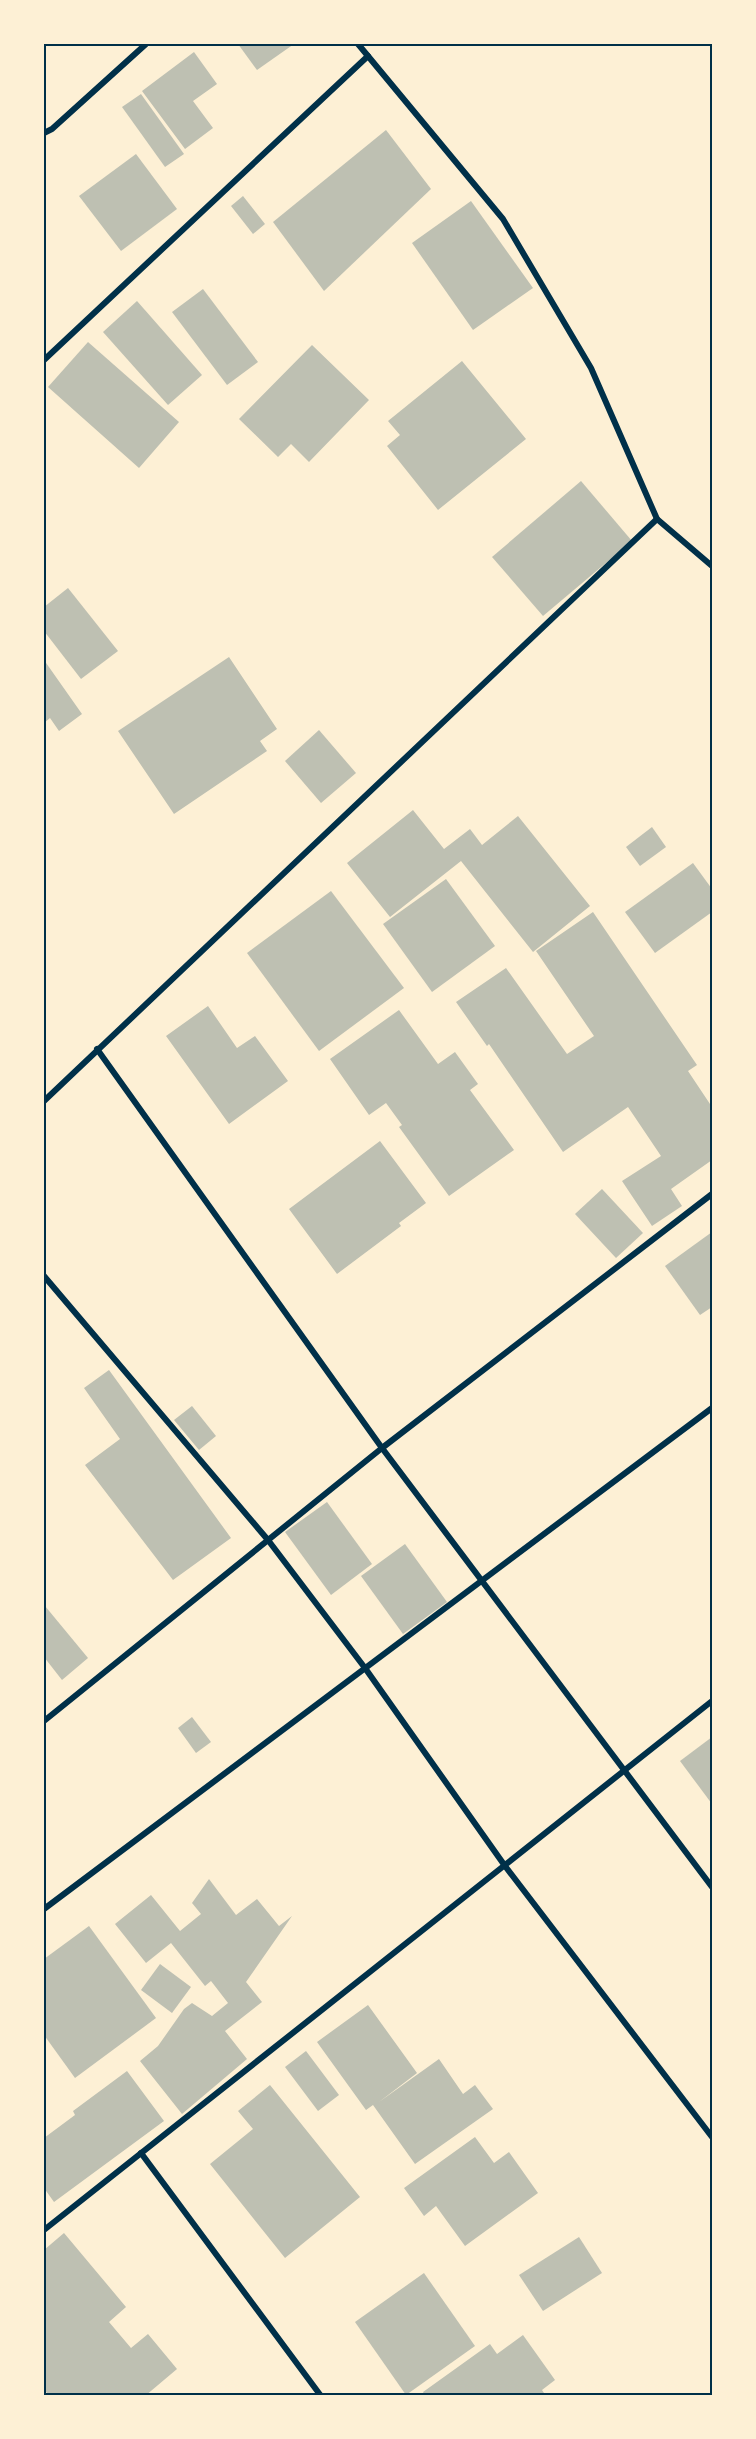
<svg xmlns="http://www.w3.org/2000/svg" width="756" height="2439" viewBox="0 0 756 2439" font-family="'Exo 2',sans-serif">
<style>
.building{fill:#bec0b2}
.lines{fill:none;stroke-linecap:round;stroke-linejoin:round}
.minor{stroke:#003049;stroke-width:6}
.neatline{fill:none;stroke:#003049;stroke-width:2}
</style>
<rect width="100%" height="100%" fill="#fdf0d5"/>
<g class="building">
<path d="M238 44H294L257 70Z"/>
<path d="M194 52 217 84 193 101 213 128 185 149 142 91Z"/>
<path d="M141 94 184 154 165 167 122 107Z"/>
<path d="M386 130 431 189 324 291 273 222Z"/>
<path d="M136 154 177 209 121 251 79 196Z"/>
<path d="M243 196 265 224 253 234 231 206Z"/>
<path d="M471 201 533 288 473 330 412 243Z"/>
<path d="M203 289 258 362 227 385 172 312Z"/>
<path d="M137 301 202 375 168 405 103 332Z"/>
<path d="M88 342 179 422 139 468 48 387Z"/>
<path d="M312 345 369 400 309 462 291 444 278 457 239 419Z"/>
<path d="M462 361 526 439 438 510 387 446 400 435 388 421Z"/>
<path d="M581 481 632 541 543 616 492 557Z"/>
<path d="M68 588 118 651 81 679 44 631V607Z"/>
<path d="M229 657 277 729 260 741 267 751 174 814 118 731Z"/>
<path d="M44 660 82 714 59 731 50 718 44 723Z"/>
<path d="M319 730 356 773 321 803 285 761Z"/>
<path d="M413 810 444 849 470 829 482 845 518 816 590 906 533 952 461 861 390 917 347 863Z"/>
<path d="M652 827 666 847 640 866 626 847Z"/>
<path d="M693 863 712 889V912L655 953 625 912Z"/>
<path d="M446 879 495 946 432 992 383 924Z"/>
<path d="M331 891 404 988 319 1051 247 953Z"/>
<path d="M593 912 697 1065 688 1071 712 1107V1160L671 1189 682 1206 652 1226 622 1181 661 1156 628 1107 563 1152 489 1044 487 1046 456 1002 506 968 567 1054 594 1036 536 951Z"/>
<path d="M208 1006 237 1048 255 1036 288 1081 229 1124 166 1036Z"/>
<path d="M399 1010 438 1064 455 1052 478 1084 470 1090 514 1150 449 1196 399 1127 402 1125 386 1103 369 1115 330 1059Z"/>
<path d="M380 1141 426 1203 399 1223 401 1226 337 1274 289 1209Z"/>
<path d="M602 1189 643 1233 616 1258 575 1214Z"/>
<path d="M712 1232V1307L700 1315 665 1266Z"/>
<path d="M109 1370 231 1538 173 1580 85 1465 120 1439 84 1388Z"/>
<path d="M192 1406 216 1436 199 1450 174 1420Z"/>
<path d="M327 1502 372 1564 331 1595 285 1532Z"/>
<path d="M405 1544 447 1602 403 1634 361 1576Z"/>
<path d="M45 1606 88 1658 62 1680 44 1657Z"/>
<path d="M192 1717 211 1742 196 1753 178 1728Z"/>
<path d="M712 1737V1804L680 1761Z"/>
<path d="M209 1879 236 1915 257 1899 279 1926 292 1916 246 1982 262 2002 225 2031 247 2059 182 2114 140 2061 158 2046 184 2009 192 2003 212 2016 228 2003 211 1981 205 1986 171 1943 146 1963 115 1924 151 1895 180 1931 201 1914 192 1903Z"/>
<path d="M89 1926 156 2018 75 2078 44 2035V1959Z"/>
<path d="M160 1964 191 1987 172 2013 141 1990Z"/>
<path d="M368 2005 417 2073 379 2102 439 2059 463 2094 475 2085 493 2109 415 2164 373 2105 366 2110 317 2042Z"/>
<path d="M306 2051 339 2095 318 2111 285 2067Z"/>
<path d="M127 2071 164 2121 54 2202 44 2188V2138L75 2115 73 2111Z"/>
<path d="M270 2085 360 2197 285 2258 210 2164 253 2129 238 2111Z"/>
<path d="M475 2137 494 2163 509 2152 538 2193 465 2246 436 2206 424 2216 404 2188Z"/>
<path d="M64 2233 126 2307 109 2322 131 2348 148 2334 177 2369 145 2396H49L44 2389V2250Z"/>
<path d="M579 2237 602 2273 543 2311 519 2275Z"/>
<path d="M424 2273 475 2346 406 2395 355 2322Z"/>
<path d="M523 2335 555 2380 542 2390 546 2396H425L423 2392 490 2344 497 2354Z"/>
</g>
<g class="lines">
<g class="minor">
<path d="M358 44 503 219 591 368 657 519 712 566"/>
<path d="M44 133 52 129 146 44"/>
<path d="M44 360 368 56"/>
<path d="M97 1049 382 1448 712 1887"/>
<path d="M44 1101 657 519"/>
<path d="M44 1276 268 1540 365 1668 505 1866 712 2137"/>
<path d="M44 1721 382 1448 712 1194"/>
<path d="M44 1909 712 1408"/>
<path d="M141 2153 321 2396"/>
<path d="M44 2230 712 1701"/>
</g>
</g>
<rect width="756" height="2439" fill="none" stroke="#fdf0d5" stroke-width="90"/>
<rect x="45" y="45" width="666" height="2349" class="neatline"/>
</svg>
